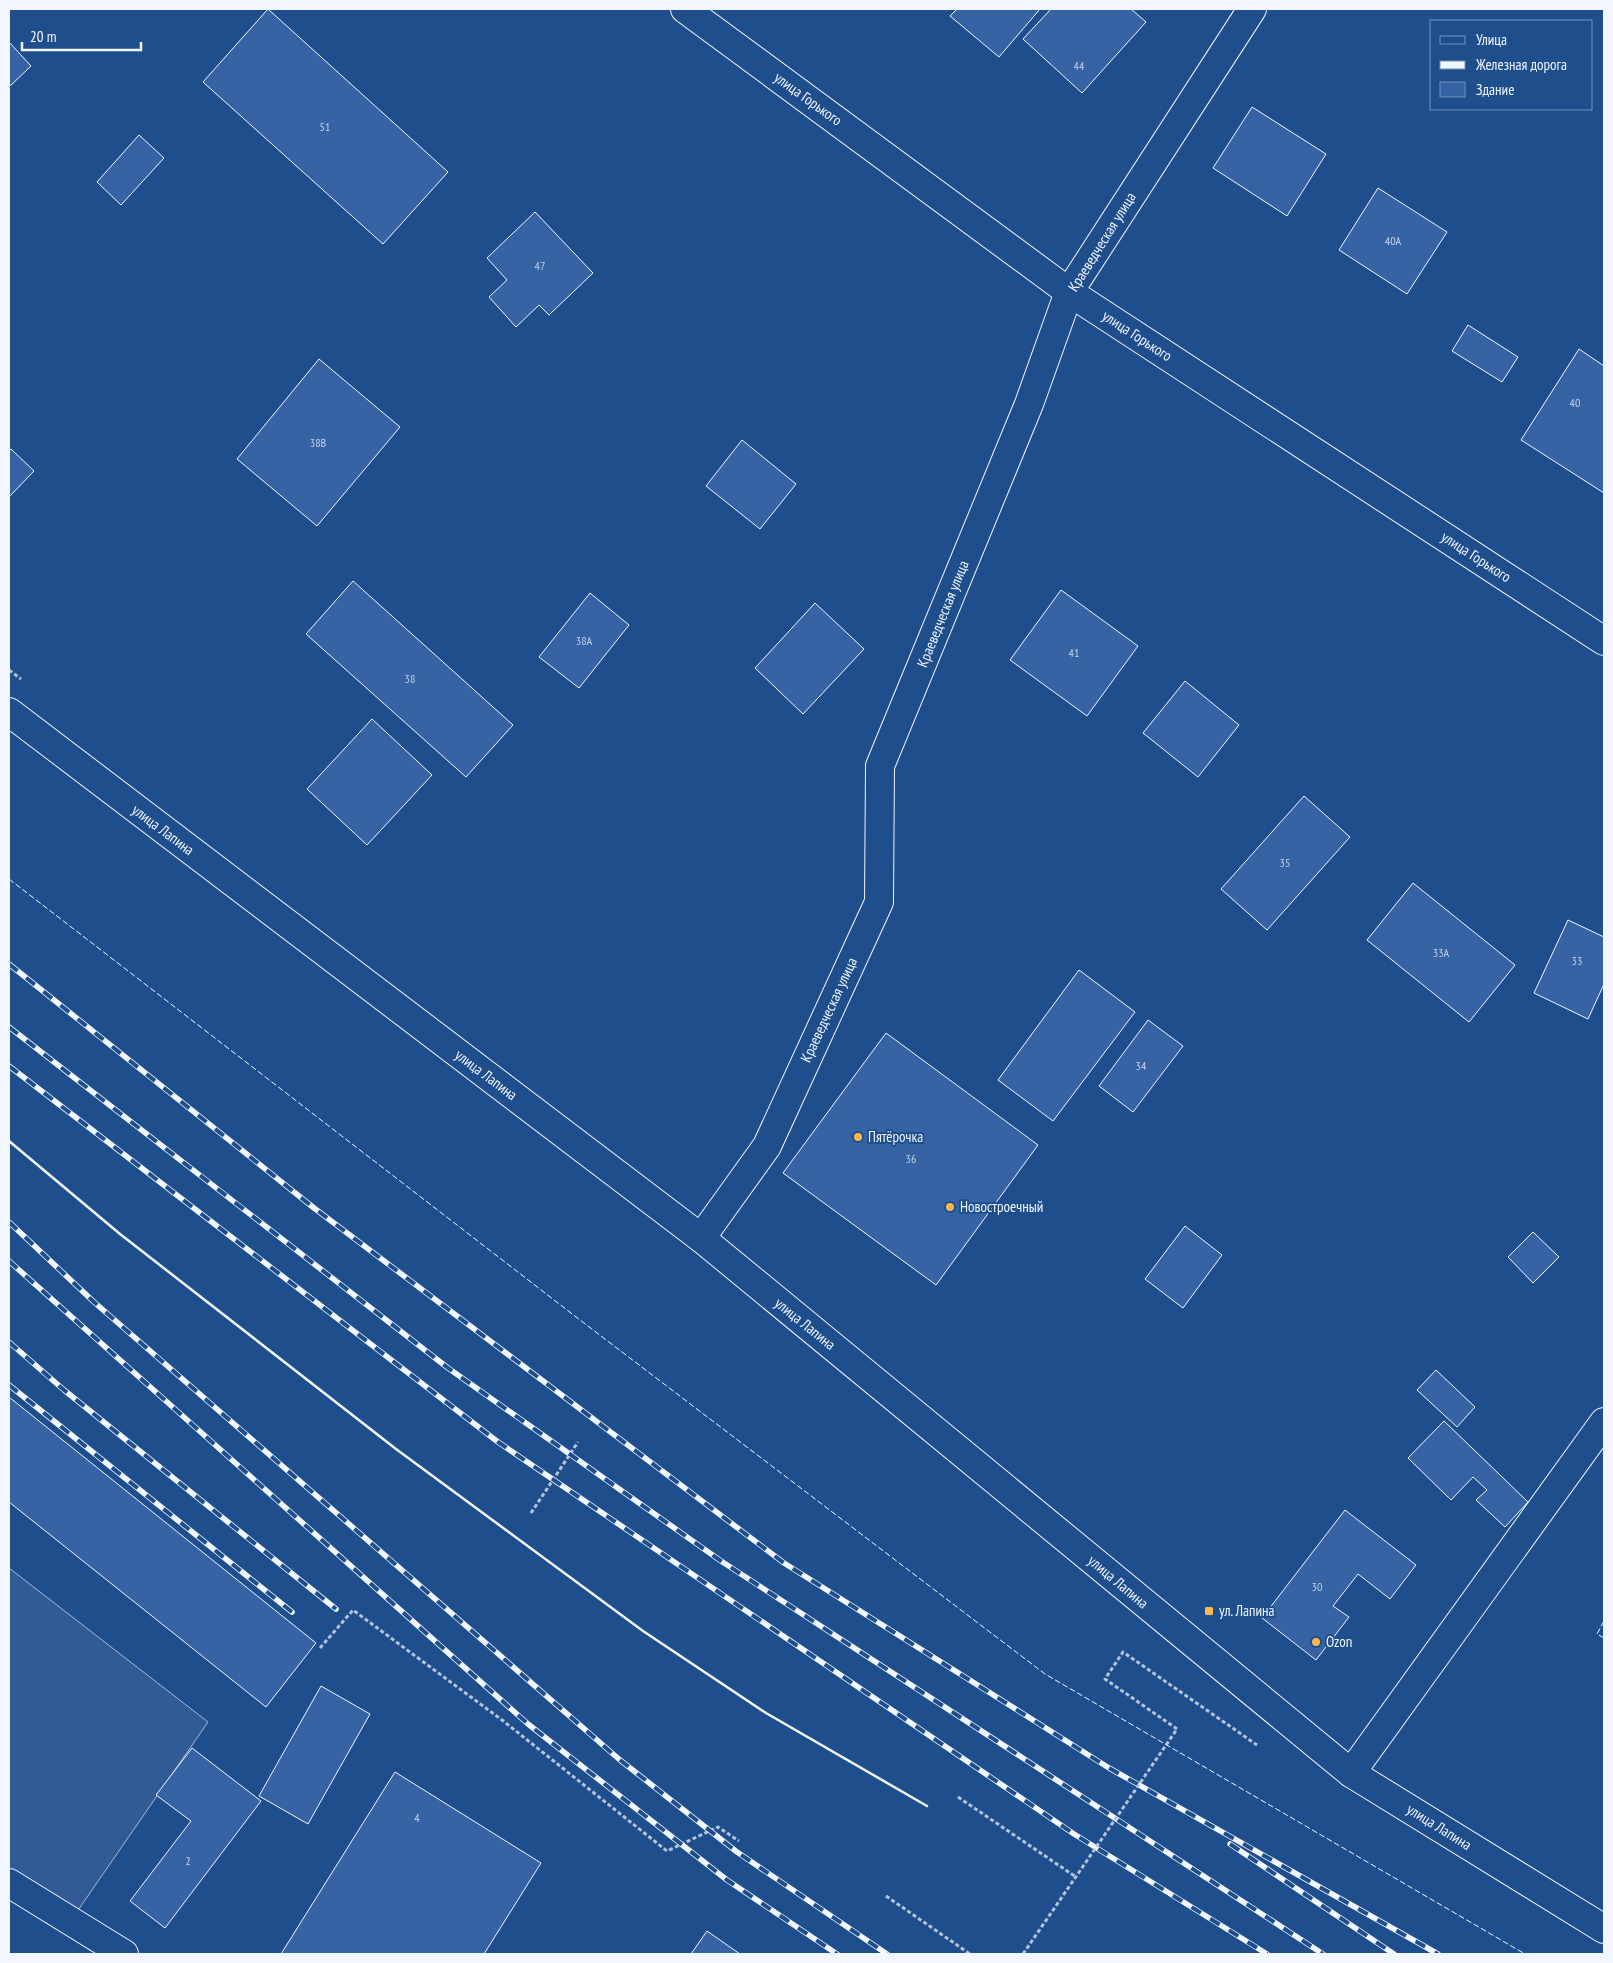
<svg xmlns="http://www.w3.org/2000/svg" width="1613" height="1963" viewBox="0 0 1613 1963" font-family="'PT Sans Narrow',sans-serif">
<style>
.built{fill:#305b95;stroke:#a8bbd7}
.building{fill:#3563a3;stroke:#f2f6ff}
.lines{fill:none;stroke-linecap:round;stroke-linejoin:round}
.minor-casing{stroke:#f2f6ff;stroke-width:30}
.path{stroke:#b3c4dc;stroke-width:3;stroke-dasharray:4 2.5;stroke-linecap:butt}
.minor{stroke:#1f4e8c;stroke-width:28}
.rail-casing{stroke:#f2f6ff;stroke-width:5.5}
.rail{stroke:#1f4e8c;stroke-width:4;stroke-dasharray:11;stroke-linecap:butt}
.path-bridge{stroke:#b3c4dc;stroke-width:3;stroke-dasharray:4 2.5;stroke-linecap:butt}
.fence{stroke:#f2f6ff;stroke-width:1;stroke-dasharray:6 2.5;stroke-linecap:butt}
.wall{stroke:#f2f6ff;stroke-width:2.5}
.poi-dot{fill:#ffb74d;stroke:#1f4e8c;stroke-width:2}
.labels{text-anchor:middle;stroke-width:4;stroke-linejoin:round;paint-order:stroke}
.number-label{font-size:12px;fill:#c3d1e8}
.street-label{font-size:15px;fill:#f2f6ff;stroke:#1f4e8c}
.poi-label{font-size:15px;fill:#f2f6ff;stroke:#1f4e8c;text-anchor:start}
</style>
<rect width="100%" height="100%" fill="#1f4e8c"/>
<path class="built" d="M9 1568 208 1722 74 1916 9 1874Z"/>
<g class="building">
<path d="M268 9 448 172 383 244 203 82Z"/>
<path d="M957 9H1040L999 57 950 16Z"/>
<path d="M1051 9H1131L1146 22 1082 93 1023 39Z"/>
<path d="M9 42 31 66 9 87Z"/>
<path d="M1252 107 1326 154 1287 216 1213 168Z"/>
<path d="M139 135 164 158 121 205 97 182Z"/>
<path d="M1378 188 1447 232 1407 294 1339 250Z"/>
<path d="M535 212 593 273 549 315 539 305 516 327 489 297 507 280 487 258Z"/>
<path d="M1468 325 1518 357 1502 382 1452 351Z"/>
<path d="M1579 349 1604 366V493L1521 440Z"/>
<path d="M319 359 400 427 317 526 237 459Z"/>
<path d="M742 440 796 484 760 529 706 486Z"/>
<path d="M11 449 34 471 9 497V451Z"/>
<path d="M353 581 513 725 466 777 306 634Z"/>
<path d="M1061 590 1138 646 1087 716 1010 660Z"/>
<path d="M590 593 629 625 579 688 539 657Z"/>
<path d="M815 603 864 649 803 714 755 668Z"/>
<path d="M1185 681 1239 725 1198 777 1143 733Z"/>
<path d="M372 719 432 775 367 845 307 789Z"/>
<path d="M1304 796 1350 837 1267 930 1221 889Z"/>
<path d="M1413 883 1515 965 1469 1022 1367 940Z"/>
<path d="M1568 920 1604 937V984L1588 1019 1534 993Z"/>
<path d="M1079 970 1135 1012 1053 1121 998 1080Z"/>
<path d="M1148 1020 1183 1046 1133 1112 1099 1086Z"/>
<path d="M886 1033 1038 1145 936 1285 783 1173Z"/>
<path d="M1185 1226 1222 1255 1183 1308 1145 1279Z"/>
<path d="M1533 1232 1559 1257 1533 1283 1508 1257Z"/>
<path d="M1436 1370 1475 1407 1457 1427 1417 1390Z"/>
<path d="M9 1397 316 1643 266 1707 9 1502Z"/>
<path d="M1444 1421 1528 1502 1505 1527 1476 1500 1487 1490 1473 1477 1451 1500 1408 1458Z"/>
<path d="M1345 1510 1416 1565 1390 1599 1358 1574 1333 1606 1349 1617 1316 1660 1262 1618Z"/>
<path d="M321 1686 370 1714 308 1824 259 1796Z"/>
<path d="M192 1748 261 1801 165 1928 130 1901 191 1821 156 1795Z"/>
<path d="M395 1772 541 1863 484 1954H281Z"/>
<path d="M707 1931 740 1954H691Z"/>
</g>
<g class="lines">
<defs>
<g id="minor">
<path d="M685 9 1069 292 1604 641"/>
<path d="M9 712 701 1238 1351 1773 1604 1929"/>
<path d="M701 1238 767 1146 879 902 880 766 1029 404 1069 292 1252 9"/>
<path d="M1351 1773 1604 1422"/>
<path d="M9 1883 124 1954"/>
</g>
</defs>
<use href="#minor" class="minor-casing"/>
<g class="path">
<path d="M9 670 21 679"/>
<path d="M531 1513 578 1442"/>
<path d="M320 1648 353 1610 502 1720 667 1851 718 1827 739 1841"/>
<path d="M1177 1729 1105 1679 1123 1652 1257 1745"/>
<path d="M958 1797 1076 1877"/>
<path d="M886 1896 970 1954"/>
</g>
<use href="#minor" class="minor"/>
<defs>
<g id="rail">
<path d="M9 964 314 1208 784 1563 1109 1768 1438 1954"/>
<path d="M9 1027 448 1368 721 1561 1323 1954"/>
<path d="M9 1066 498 1442 1074 1834 1267 1954"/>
<path d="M9 1222 94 1302 620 1760 737 1852 887 1954"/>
<path d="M9 1261 528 1724 727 1880 837 1954"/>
<path d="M9 1342 64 1390 336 1609"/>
<path d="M9 1385 292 1612"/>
<path d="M1230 1844 1394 1954"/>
</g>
</defs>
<use href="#rail" class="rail-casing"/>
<use href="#rail" class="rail"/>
<path class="path-bridge" d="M1023 1954 1177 1729"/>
<g class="fence">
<path d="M9 879 580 1320 1045 1674 1525 1954"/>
<path d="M1604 1621 1597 1634 1604 1638"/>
</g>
<path class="wall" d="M9 1141 120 1234 396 1449 643 1631 766 1713 927 1806"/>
</g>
<g class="poi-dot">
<circle cx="858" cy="1137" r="5"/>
<circle cx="950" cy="1207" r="5"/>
<rect x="1204" y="1606" width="10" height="10" rx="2.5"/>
<circle cx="1316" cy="1642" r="5"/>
</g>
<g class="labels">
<g class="number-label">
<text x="1079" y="70">44</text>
<text x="325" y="131">51</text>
<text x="1393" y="245">40А</text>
<text x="540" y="270">47</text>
<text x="1575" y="407">40</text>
<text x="318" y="447">38В</text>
<text x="584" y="645">38А</text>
<text x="1074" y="657">41</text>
<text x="410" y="683">38</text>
<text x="1285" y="867">35</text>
<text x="1441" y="957">33А</text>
<text x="1577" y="965">33</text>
<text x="1141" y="1070">34</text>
<text x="911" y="1163">36</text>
<text x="1317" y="1591">30</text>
<text x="417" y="1822">4</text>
<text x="188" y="1865">2</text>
</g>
<g class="street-label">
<text transform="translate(808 99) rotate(36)" y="5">улица Горького</text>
<text transform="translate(1102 242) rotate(-58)" y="5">Краеведческая улица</text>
<text transform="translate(1137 336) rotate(33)" y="5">улица Горького</text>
<text transform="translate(1476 557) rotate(33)" y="5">улица Горького</text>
<text transform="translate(943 614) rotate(-68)" y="5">Краеведческая улица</text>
<text transform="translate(163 830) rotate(37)" y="5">улица Лапина</text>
<text transform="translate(829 1010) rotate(-65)" y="5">Краеведческая улица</text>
<text transform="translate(486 1075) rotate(37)" y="5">улица Лапина</text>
<text transform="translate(805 1324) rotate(39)" y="5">улица Лапина</text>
<text transform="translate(1118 1582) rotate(40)" y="5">улица Лапина</text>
<text transform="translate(1439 1827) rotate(32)" y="5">улица Лапина</text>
</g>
<g class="poi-label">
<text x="868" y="1142">Пятёрочка</text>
<text x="960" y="1212">Новостроечный</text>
<text x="1219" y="1616">ул. Лапина</text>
<text x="1326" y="1647">Ozon</text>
</g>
</g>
<rect width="1613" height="1963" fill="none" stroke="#f2f6ff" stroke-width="20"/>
<rect x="1430" y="20" width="162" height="90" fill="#1f4e8c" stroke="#7391ba"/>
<rect x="1440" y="36" width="25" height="8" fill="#1f4e8c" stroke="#7391ba"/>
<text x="1476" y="45" font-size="15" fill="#f2f6ff">Улица</text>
<rect x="1440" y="61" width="25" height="8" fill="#f2f6ff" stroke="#7391ba"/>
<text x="1476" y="70" font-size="15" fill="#f2f6ff">Железная дорога</text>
<rect x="1440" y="82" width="25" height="15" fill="#3563a3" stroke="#7391ba"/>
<text x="1476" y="95" font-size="15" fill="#f2f6ff">Здание</text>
<path d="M22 42v8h119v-8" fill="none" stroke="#f2f6ff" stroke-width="2.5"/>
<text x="30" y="42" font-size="15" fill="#f2f6ff" stroke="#1f4e8c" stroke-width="4" paint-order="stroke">20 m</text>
</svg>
